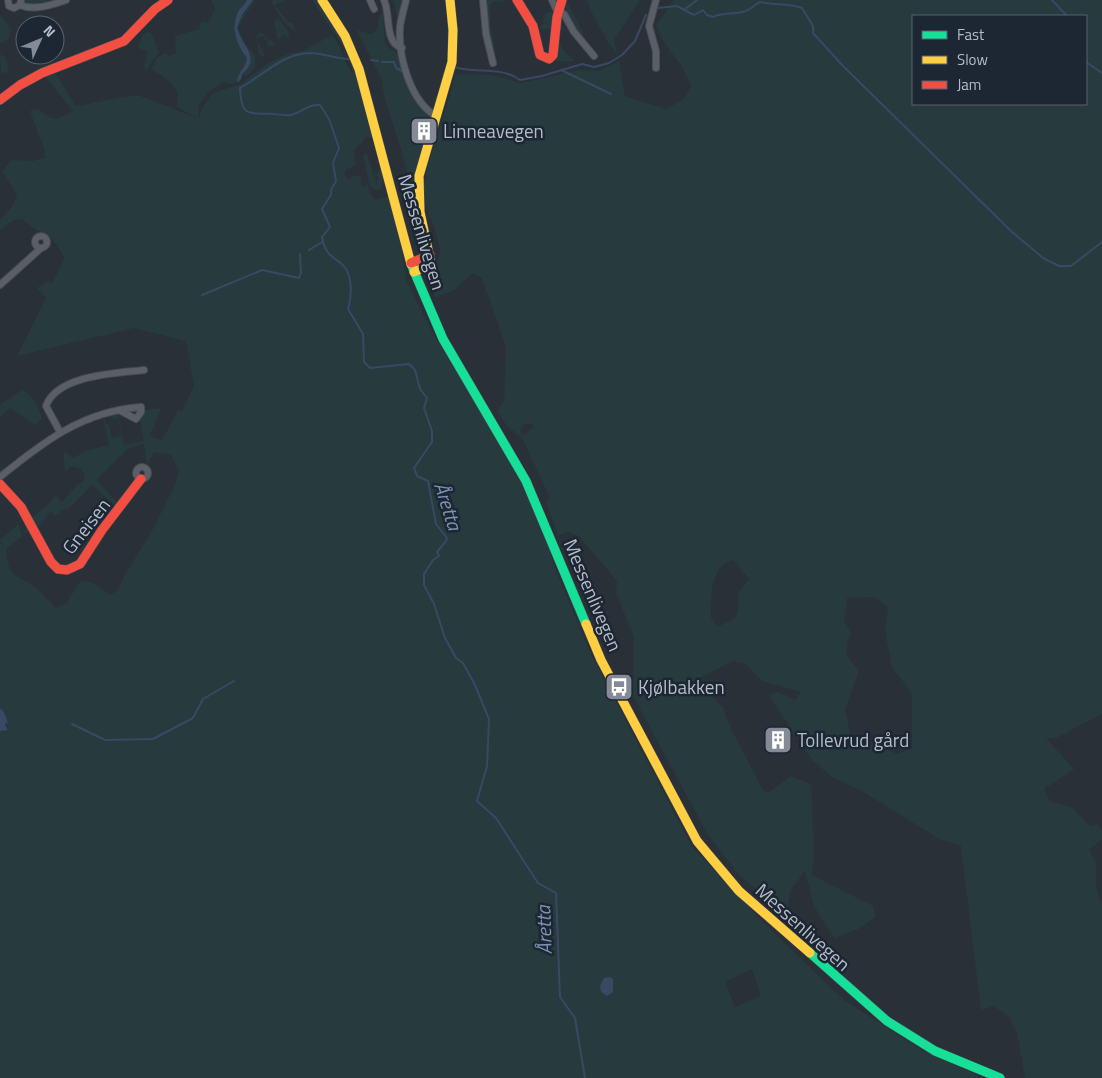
<svg xmlns="http://www.w3.org/2000/svg" width="1102" height="1078" viewBox="0 0 1102 1078" font-family="'Titillium Web',sans-serif">
<style>
.green{fill:#273a3e;fill-rule:evenodd}
.water{fill:#384963}
.lines{fill:none;stroke-linecap:round;stroke-linejoin:round}
.stream{stroke:#384963;stroke-width:2}
.street-casing{stroke:#484c53;stroke-width:8}
.fast-casing{stroke:#484c53;stroke-width:10}
.slow-casing{stroke:#484c53;stroke-width:10}
.jam-casing{stroke:#484c53;stroke-width:10}
.street{stroke:#5a5e66;stroke-width:6}
.fast{stroke:#16e098;stroke-width:9}
.slow{stroke:#ffcf43;stroke-width:9}
.jam{stroke:#f24e42;stroke-width:9}
.labels{text-anchor:middle;stroke-width:5;stroke-linejoin:round;paint-order:stroke}
.poi-label{font-size:19px;fill:#b4bcc9;stroke:#1d2633;text-anchor:start}
.street-label{font-size:19px;fill:#b4bcc9;stroke:#1d2633}
.water-label{font-size:20px;font-style:italic;fill:#7c92b1;stroke:#1d2633}
</style>
<rect width="100%" height="100%" fill="#2a3038"/>
<g class="green">
<path d="M23 0H62L51 3 29 5Z"/>
<path d="M211 0H255L238 27 244 42 255 56V68L248 75H243L240 82 230 84 223 82 208 92 198 105 199 119 202 108 213 93 241 84 269 63 290 53 303 51 332 35C343 47 343 64 354 75L346 50 312 0H319L351 56 373 138 366 137 354 151 356 165 345 171V176L349 179 357 175 361 177V187L368 184 369 191 375 200 387 196 393 207 400 238 406 280 435 337 474 399 537 509 556 571 591 654 692 847 767 926 844 1000 923 1051 984 1078H0V731L8 729 4 712 0 708V543L4 546 0 540 18 524 22 536 27 527 25 522 31 529 6 549C8 581 18 573 37 589 44 595 50 602 57 608L67 603 80 581 91 582 111 595 118 590 125 574 151 533 175 485 179 471 171 455 154 452 147 465 144 444 129 448 98 478 99 483 119 504 118 508 92 485 68 509 66 508 55 516 51 512 37 528 27 510 33 517 51 502 55 495 62 502 78 484 83 482 85 475 81 469 71 466 65 472 63 454 65 452 72 458 89 450 109 445 103 417 104 416 106 423 110 427 112 438 121 436 118 418 112 419 110 414 118 413 124 445 144 441 140 421 145 410 161 408 150 436 162 440 178 410 182 412 183 409 194 386 186 341 134 328 17 356 46 298 37 288 48 281 52 284 65 258C60 250 52 236 43 232 35 230 29 225 23 219L14 220 0 230V220L13 205 17 195 2 171 12 160 33 161 45 158V151L30 111 38 108C53 122 55 121 73 111L43 74 53 69 76 106 138 95 197 118 176 106C185 89 164 77 151 69L158 57 165 53 170 56 176 53 175 36 199 29 200 23 204 21 208 23 215 9ZM752 969 761 996 735 1007 725 982Z"/>
<path d="M271 0H286L275 5 289 23H292L296 31C289 31 274 8 271 0Z"/>
<path d="M393 0H403L397 43 393 37 397 35V16Z"/>
<path d="M489 0H504L503 3 495 1 490 4V26L494 44 490 45 486 3Z"/>
<path d="M566 0 582 30 586 42C576 30 563 15 566 0Z"/>
<path d="M587 0H640L614 40 617 53C610 48 589 10 587 0Z"/>
<path d="M674 0H1102V714L1056 738H1046L1074 769 1044 789 1050 801 1073 808 1090 826 1097 824 1102 830V839L1089 850 1096 863V884L1100 900 1102 899V1078H1025L1017 1032 1007 1015 993 1006 981 1010 961 846 941 840 862 791 832 777 813 761 770 697 771 694 778 692 795 700 801 692 762 681 745 663 733 661 696 680 723 708 731 729 763 790 768 793 791 776 811 784 814 855 812 875 873 906 875 917 858 929 834 938 814 906 805 870 790 892 787 915 737 873 708 835 633 696 634 637 616 593 617 581 579 536 569 532 558 535 546 502 550 498 522 438 507 426 497 411 504 400 506 347 482 278 473 273 453 291 435 297C431 285 428 277 432 265L433 267C450 251 429 223 426 205L423 206C423 159 446 119 455 74L493 75 521 83 579 70 599 71 619 61 625 96 666 109 684 99 691 86C683 61 664 49 656 25ZM913 16H1086V104H913ZM530 423 534 426 525 435H522L520 431 522 425ZM733 560 749 579 738 593 739 605 736 617 718 627 711 618C712 597 708 568 733 560ZM875 597 888 608 885 631 892 668 912 693V749L897 754 851 736 845 710 859 671 846 654 848 640 851 633 844 620 847 598Z"/>
<path d="M551 11 555 17 553 31 548 28 544 30 539 28 543 24V15Z"/>
<path d="M383 12 385 43 389 48 400 55 422 108 429 116 423 136H426L416 198 411 189 402 152 385 100 381 78 357 30 372 34 378 28 379 17Z"/>
<path d="M0 14 11 29 9 38 0 44Z"/>
<path d="M562 17 564 18 561 20 563 30 559 31C557 44 565 54 575 61H554L557 50 558 21Z"/>
<path d="M278 18 289 33 288 39 286 35 278 39 274 22Z"/>
<path d="M148 32 151 33 159 52 146 70 144 67 148 51 138 48 143 34Z"/>
<path d="M262 32 269 41 271 40 275 44 269 47 264 36 257 38V40L265 56 263 57 259 54 256 36Z"/>
<path d="M0 54 6 57 9 71 1 74Z"/>
<path d="M367 154 376 183 379 178 377 176 375 178 374 170 377 174 382 167V189L376 190 370 186 363 155Z"/>
<path d="M22 390C32 394 40 409 42 419L35 425 10 408 0 417V405Z"/>
</g>
<g class="water">
<path d="M247 0H253L242 15 237 28C242 46 262 58 242 74L241 79 237 82C238 71 246 68 247 58 236 45 230 25 239 10 242 7 245 4 247 0Z"/>
<path d="M0 708 4 712 8 723 5 724 8 730 0 731Z"/>
<path d="M610 977 613 979V992L607 996 601 992 600 986 604 978Z"/>
</g>
<g class="lines">
<g class="stream">
<path d="M1052 0 1067 16"/>
<path d="M658 8 677 6 694 15 703 10 707 15 713 17C722 12 735 15 746 11 751 9 754 5 760 2 775 6 787 2 802 8L813 26V33L843 66 1011 231 1043 258 1059 266H1071L1102 242"/>
<path d="M684 10 697 0"/>
<path d="M349 59C335 59 324 53 310 53 283 53 262 76 240 88 241 116 247 113 272 114 278 114 285 116 291 115 302 112 308 104 320 105L329 119 339 148 333 163 336 181 331 190V195L322 209 330 227 322 237C324 252 331 256 342 264 353 274 352 296 348 309L363 334 364 362 370 368 409 364 415 370 420 389 427 398 424 408 432 431V442L414 468 417 476 428 481 436 524 447 538 446 541 437 552 439 556 433 560 424 574V585L434 604 445 638 456 658 463 663 475 685 489 719 487 766 477 801 496 818 538 883 556 893 560 997 575 1018 585 1078"/>
<path d="M371 60 378 61"/>
<path d="M382 62H394L396 68 402 71"/>
<path d="M1086 62 1102 73"/>
<path d="M454 67C475 74 502 66 520 80L542 76 582 64 594 67 609 63 622 55 635 41 646 15"/>
<path d="M561 70 611 94"/>
<path d="M309 250 322 242"/>
<path d="M202 295 262 270 299 278 301 273 300 254"/>
<path d="M72 724 105 740 153 739 193 718 203 699 234 681"/>
</g>
<defs>
<g id="street">
<path d="M8 0 9 6 14 8 20 5 21 0"/>
<path d="M370 0 374 9"/>
<path d="M384 0C391 15 384 43 402 48"/>
<path d="M406 0C404 9 401 18 400 27 398 56 410 101 436 116"/>
<path d="M483 0 486 34 493 63"/>
<path d="M552 0 558 13 564 14 574 32 594 56"/>
<path d="M20 5C34 11 52 5 66 0"/>
<path d="M656 68V51L649 26 656 0"/>
<circle cx="41" cy="242" r="6"/>
<path d="M0 285 40 249"/>
<path d="M60 432 46 406C57 375 116 373 144 370"/>
<circle cx="142" cy="473" r="6"/>
<path d="M0 477C43 442 83 411 141 407V412L136 419 119 410"/>
</g>
<g id="fast">
<path d="M411 264 443 339 526 481 586 624"/>
<path d="M810 953 887 1021 935 1051 1000 1078"/>
</g>
<g id="slow">
<path d="M322 0 345 36 359 69 411 264"/>
<path d="M414 272 427 266 430 259 420 212 419 176 452 62 453 30 450 0"/>
<path d="M586 624 601 660 697 841 739 891 810 953"/>
</g>
<g id="jam">
<path d="M517 0 533 26 540 55 549 59 553 55 557 17 562 0"/>
<path d="M0 100 20 85 42 73 124 41 155 9 168 0"/>
<path d="M411 263 430 255"/>
<path d="M0 484 21 507 51 562 58 569 67 570 80 564 102 530 141 479"/>
</g>
</defs>
<use href="#street" class="street-casing"/>
<use href="#fast" class="fast-casing"/>
<use href="#slow" class="slow-casing"/>
<use href="#jam" class="jam-casing"/>
<use href="#street" class="street"/>
<use href="#fast" class="fast"/>
<use href="#slow" class="slow"/>
<use href="#jam" class="jam"/>
</g>
<defs>
<symbol id="building-square" viewBox="-11 -11 22 22"><rect x="-9" y="-9" width="18" height="18" rx="4" fill="#848b96" stroke="#1d2633"/><path d="M-4-6H4V6H1V3H-1V6H-4ZM-2.5-4.3h1.7v1.8h-1.7ZM.8-4.3h1.7v1.8H.8ZM-2.5-1h1.7V.8h-1.7ZM.8-1h1.7V.8H.8Z" fill="#fff"/></symbol>
<symbol id="bus-square" viewBox="-11 -11 22 22"><rect x="-9" y="-9" width="18" height="18" rx="4" fill="#848b96" stroke="#1d2633"/><path d="M-5-6H5V4H4V6H2V4H-2V6H-4V4H-5ZM-3.5-4V0h7V-4ZM-3.5 1.2v1.5H-2V1.2ZM2 1.2v1.5H3.5V1.2Z" fill="#fff"/></symbol>
</defs>
<g fill-rule="evenodd">
<use href="#building-square" x="408" y="115" width="32" height="32"/>
<use href="#bus-square" x="603" y="671" width="32" height="32"/>
<use href="#building-square" x="762" y="724" width="32" height="32"/>
</g>
<g class="labels">
<g class="poi-label">
<text x="443" y="138">Linneavegen</text>
<text x="638" y="694">Kjølbakken</text>
<text x="797" y="747">Tollevrud gård</text>
</g>
<g class="street-label">
<text transform="translate(422 232) rotate(73)" y="7">Messenlivegen</text>
<text transform="translate(86 526) rotate(-52)" y="7">Gneisen</text>
<text transform="translate(593 595) rotate(67)" y="7">Messenlivegen</text>
<text transform="translate(803 927) rotate(42)" y="7">Messenlivegen</text>
</g>
<g class="water-label">
<text transform="translate(448 506) rotate(72)" y="7">Åretta</text>
<text transform="translate(544 930) rotate(-92)" y="7">Åretta</text>
</g>
</g>
<rect x="912" y="15" width="175" height="90" fill="#1d2633" stroke="#59626f"/>
<rect x="922" y="31" width="25" height="8" fill="#16e098" stroke="#59626f"/>
<text x="957" y="40" font-size="15" fill="#b4bcc9">Fast</text>
<rect x="922" y="56" width="25" height="8" fill="#ffcf43" stroke="#59626f"/>
<text x="957" y="65" font-size="15" fill="#b4bcc9">Slow</text>
<rect x="922" y="81" width="25" height="8" fill="#f24e42" stroke="#59626f"/>
<text x="957" y="90" font-size="15" fill="#b4bcc9">Jam</text>
<g transform="translate(40 40) rotate(46)"><circle r="24" fill="#1d2633" stroke="#59626f"/>
<path d="M0-4L9 19L0 12L-9 19Z" fill="#848b96"/>
<text y="-8" font-size="14" font-weight="bold" text-anchor="middle" fill="#b4bcc9">N</text>
</g>
</svg>
